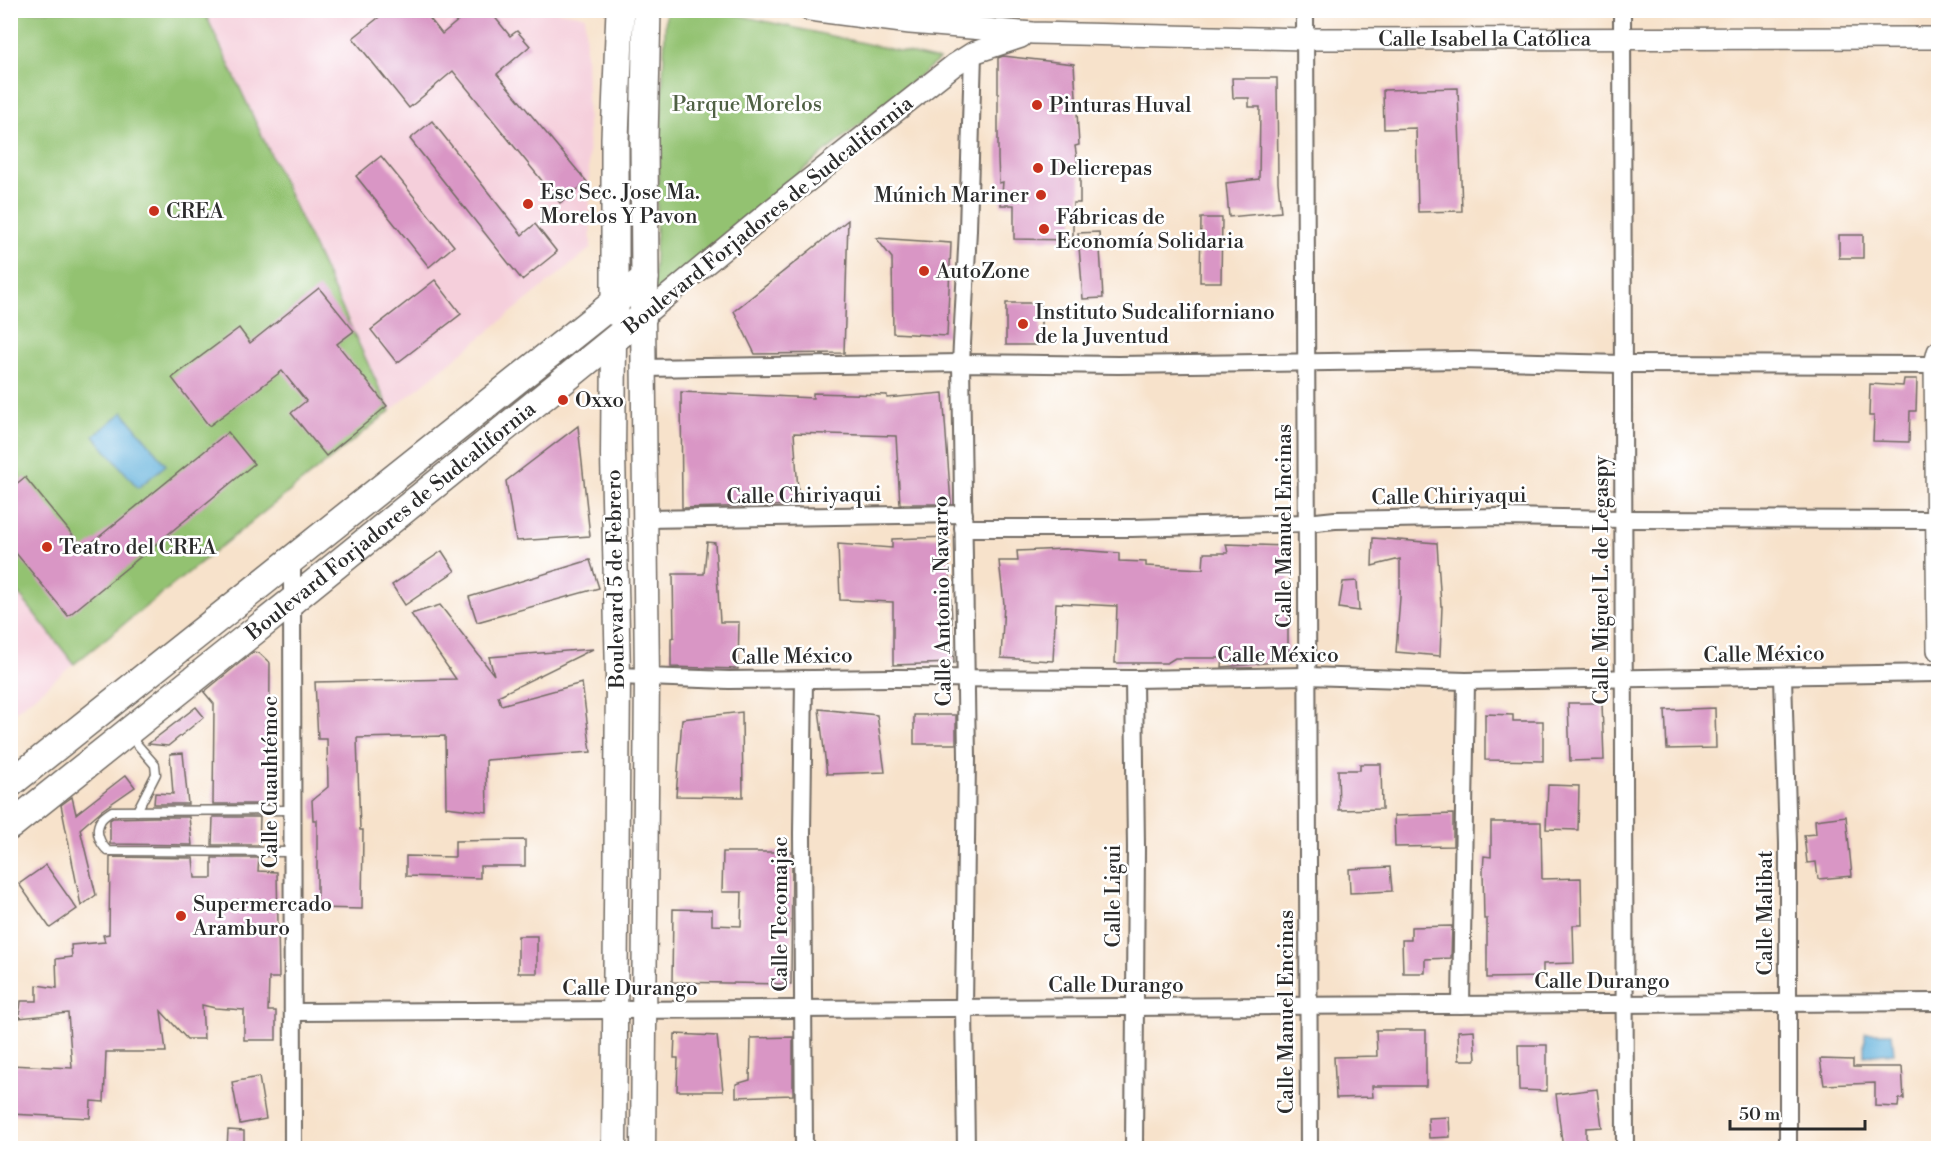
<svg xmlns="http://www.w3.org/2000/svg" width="1949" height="1159" viewBox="0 0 1949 1159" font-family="'Libre Bodoni',serif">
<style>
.built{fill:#f5cfdb}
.green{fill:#93c271;stroke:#5f764e;stroke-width:1.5}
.water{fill:#60b0db;stroke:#466e83;stroke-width:1.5}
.building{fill:#d996c5}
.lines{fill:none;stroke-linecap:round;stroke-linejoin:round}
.service-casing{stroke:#726b63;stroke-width:11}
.minor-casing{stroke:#726b63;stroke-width:20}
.tertiary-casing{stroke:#726b63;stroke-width:24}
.secondary-casing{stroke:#726b63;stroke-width:27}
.primary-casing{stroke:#726b63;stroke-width:30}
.service{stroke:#fff;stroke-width:8}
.minor{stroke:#fff;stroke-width:16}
.tertiary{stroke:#fff;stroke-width:21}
.secondary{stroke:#fff;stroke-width:24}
.primary{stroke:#fff;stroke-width:27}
.poi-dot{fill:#c8321e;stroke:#fff;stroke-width:2}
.labels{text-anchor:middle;stroke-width:5;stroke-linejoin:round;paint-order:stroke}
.street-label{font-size:21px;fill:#2b2b2b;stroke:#fff}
.park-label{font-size:21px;fill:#4f6044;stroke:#fff}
.poi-label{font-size:21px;fill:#2b2b2b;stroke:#fff;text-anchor:start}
</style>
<rect width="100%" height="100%" fill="#fff"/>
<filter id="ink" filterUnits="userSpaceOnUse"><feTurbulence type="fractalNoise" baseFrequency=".0167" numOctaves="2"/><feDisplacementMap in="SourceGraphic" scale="12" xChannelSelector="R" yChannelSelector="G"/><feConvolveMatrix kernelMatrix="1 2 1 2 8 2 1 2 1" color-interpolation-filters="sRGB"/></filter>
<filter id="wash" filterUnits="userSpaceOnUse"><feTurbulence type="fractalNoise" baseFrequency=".008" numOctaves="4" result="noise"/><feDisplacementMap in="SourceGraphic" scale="24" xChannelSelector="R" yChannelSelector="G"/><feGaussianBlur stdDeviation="1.35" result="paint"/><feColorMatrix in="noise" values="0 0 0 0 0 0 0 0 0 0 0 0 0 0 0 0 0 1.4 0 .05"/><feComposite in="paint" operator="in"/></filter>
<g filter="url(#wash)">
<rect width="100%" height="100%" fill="#f7e2cb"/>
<g class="built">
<path d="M547 10 585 16 591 248 390 411 204 11Z"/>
<path d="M10 584 74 664 11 715H10Z"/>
</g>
<g class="green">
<path d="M11 11H204L390 411 74 664 11 584Z"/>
<path d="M666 11H719L939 60 803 170 653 296Z"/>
</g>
<g class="water">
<path d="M123 412 166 465 138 488 94 436Z"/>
<path d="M1865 1033H1892L1894 1053 1865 1056Z"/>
</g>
<g id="blocks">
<g class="building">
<path d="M388 10H423L442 34 471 10H489L510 36 517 31 530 46 497 74 587 182 560 203 453 71 409 108 353 38Z"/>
<path d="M1003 56 1074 64 1079 145 1075 146 1080 178V203H1073V240L1014 239V205H1001L1003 182 999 183 998 159V58Z"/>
<path d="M1232 78H1277L1278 182 1281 212 1229 217 1226 183 1259 179 1260 107H1249V98H1233Z"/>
<path d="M1458 88 1462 211 1418 212 1416 128 1384 129 1383 90Z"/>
<path d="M432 121 522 235 535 224 557 252 522 280 410 139Z"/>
<path d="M381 156 454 246 429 267 356 176Z"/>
<path d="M1201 218H1222L1221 282H1200Z"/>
<path d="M848 220 844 353 755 354 734 311Z"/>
<path d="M1099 232 1103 298 1083 299 1078 233Z"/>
<rect x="1839" y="235" width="24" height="23"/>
<path d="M876 238 951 243 947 336 893 333 892 258Z"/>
<path d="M435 280 461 314 397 363 371 330Z"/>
<path d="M319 288 354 331 337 344 387 406 326 456 291 413 306 401 282 371 209 426 172 378 239 328 250 343Z"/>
<rect x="1006" y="303" width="35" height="42"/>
<path d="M1904 379H1917L1916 411H1910L1909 442 1873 441 1874 416H1869L1870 384 1903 386Z"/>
<path d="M681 392 813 398V393L887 395V398L943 393 951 504H900L896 436 794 433 799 505 682 508Z"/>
<path d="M578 426 590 536 516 541 506 481Z"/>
<path d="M228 432 254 464 68 616 10 546V489L25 477 84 549Z"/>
<path d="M948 537 954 663 893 665V602L840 600 838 544 892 548V539Z"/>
<path d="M1373 538 1437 543 1441 606H1442L1440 656 1396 652 1400 597V559L1372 566Z"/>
<path d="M707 542 715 543 720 622H739L738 669 671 667V638L674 637 673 574H704Z"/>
<path d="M1226 544 1288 546 1289 583 1283 582 1291 606H1288V661L1222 667 1223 658H1175L1167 663H1115L1117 606 1056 603 1053 661 1001 658 1004 604 999 561H1018L1017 551 1065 549 1119 553V561L1146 562V566L1203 569 1204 553H1228Z"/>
<path d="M442 551 455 571 405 605 392 585Z"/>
<path d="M590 560 599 588 477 622 469 597Z"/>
<path d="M1357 581 1359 611 1339 608 1343 582Z"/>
<path d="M440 605 494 675 489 657 593 649 498 696 501 705 582 683 591 752 486 760 487 812 446 807 445 736 357 738 360 830H363L362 909 317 908V820H313L312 800 328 787 327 739H318L315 682 456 679 411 614Z"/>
<path d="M253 652 259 653 270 663 269 804H213L214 704 204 692Z"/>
<path d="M1568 703H1602L1604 760 1570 761Z"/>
<path d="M196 707 204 717 168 746 148 744Z"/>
<path d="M1715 708 1716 748 1667 749 1665 710Z"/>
<path d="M819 709 877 715 885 772 827 774Z"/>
<path d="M742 712 743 797 676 796 682 719Z"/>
<path d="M1485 714 1513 715V721H1543V761L1485 760Z"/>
<rect x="914" y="715" width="42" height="29"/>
<path d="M183 753 188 804H154L155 793 173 794 170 754Z"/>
<path d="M1360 764H1381L1382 809 1339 810 1338 770H1360Z"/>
<path d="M126 775 135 787 102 810 80 829 96 895 81 906 61 805 72 797 76 814Z"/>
<path d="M1548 785 1579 786 1578 830 1546 829Z"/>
<path d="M1453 814V846L1395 847 1394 816Z"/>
<path d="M1846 816 1852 876 1818 879 1816 862 1807 863 1804 835 1816 834 1815 820Z"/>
<path d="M154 817H189L192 845 110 844V820L113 818Z"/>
<path d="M213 817H260L259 845H212Z"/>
<path d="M1491 822H1541L1542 879 1581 878 1582 925H1573L1574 963 1543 964V977L1487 978V919H1484L1483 871 1484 856 1491 857Z"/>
<path d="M525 840V866H480V878L406 876V856L455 857V841Z"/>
<path d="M723 852H792L791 984 672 982 673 909 712 910V925L741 926 742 892H722Z"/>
<path d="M110 857 193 858 195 878H212V858H259L258 871 277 872 279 978H269L268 1011H276V1040H244V1010L215 1008 202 1005 204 1039H187L161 1011 166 1052H106L104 1102 91 1101 90 1118 10 1114V1065L72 1068 68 1013 19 1018 21 1001H37V985L57 988 56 959 72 957 71 945 105 942 103 935 109 934Z"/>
<path d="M46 865 77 909 50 928 19 884Z"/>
<path d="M1390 867 1392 891 1350 893 1349 869Z"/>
<path d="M1452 926 1451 958 1425 959V973H1403L1402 940H1411V927Z"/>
<rect x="518" y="936" width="19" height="37"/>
<path d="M1376 1030H1426V1086H1372L1373 1097 1336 1098 1334 1057 1377 1056Z"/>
<path d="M1474 1030 1476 1060H1459L1458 1031Z"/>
<path d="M675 1034 717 1036 723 1091H677L678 1058H674Z"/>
<path d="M793 1037V1095L736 1097V1084L750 1080 751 1038Z"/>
<path d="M1518 1045H1547V1091L1519 1090Z"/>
<path d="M1820 1059 1853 1060V1067H1902L1904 1099H1899L1898 1107 1875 1106V1083L1824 1085Z"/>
<path d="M259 1077 266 1119 240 1124 232 1082Z"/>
<path d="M1597 1089 1602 1127 1586 1128V1149H1563L1556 1094Z"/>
<path d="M1449 1117 1450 1137 1429 1138 1428 1118Z"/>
<path d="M228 1130 244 1131V1149H227Z"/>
</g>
</g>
</g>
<g filter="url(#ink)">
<use href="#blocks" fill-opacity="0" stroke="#726b63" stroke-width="1.5"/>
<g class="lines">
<defs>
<g id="service">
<path d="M129 735 155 765 156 774 137 811"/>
<path d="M293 852 108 851C100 844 94 831 101 820 103 817 109 813 112 811L293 810"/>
</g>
<g id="minor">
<path d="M1305 10 1309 1148"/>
<path d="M1622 10 1625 1148"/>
<path d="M966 28V10"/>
<path d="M643 368 961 363 1118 365 1460 360 1623 364 1938 365"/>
<path d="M644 519 964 514"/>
<path d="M963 528H1132L1307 523 1335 520 1501 517 1623 519 1936 520"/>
<path d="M292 559 293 1148"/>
<path d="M618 676 729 680 890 678 1134 679 1307 676 1466 681 1938 673"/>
<path d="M1783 677 1788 844V1148"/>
<path d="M1134 679 1136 848 1134 1148"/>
<path d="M1461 1005 1466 681"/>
<path d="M293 1012 1938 1002"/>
<path d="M804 1148 802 833 804 679"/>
<path d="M966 1148 964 1008 967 758 961 363 968 230 973 53"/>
</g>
<g id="tertiary">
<path id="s1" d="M810 10 910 23 1033 33 1305 39 1938 38"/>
<path d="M643 316 771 210 954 65 973 53 1021 37"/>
<path d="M1938 352 1935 364 1938 650"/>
</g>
<g id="secondary">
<path d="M643 316 647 677 643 1148"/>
<path d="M614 1148 618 676 613 455 614 340"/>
</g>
<g id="primary">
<path d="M615 312V138L620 10"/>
<path d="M10 784 645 278"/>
<path id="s2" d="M10 826 292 601 643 316 645 278 644 139 647 10"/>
</g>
</defs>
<use href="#service" class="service-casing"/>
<use href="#minor" class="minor-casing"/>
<use href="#tertiary" class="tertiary-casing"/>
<use href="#secondary" class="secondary-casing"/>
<use href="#primary" class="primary-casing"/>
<use href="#service" class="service"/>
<use href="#minor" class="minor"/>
<use href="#tertiary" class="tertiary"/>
<use href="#secondary" class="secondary"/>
<use href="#primary" class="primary"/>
</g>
</g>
<g class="poi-dot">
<circle cx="1037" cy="105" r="6"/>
<circle cx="1038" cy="168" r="6"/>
<circle cx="1041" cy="195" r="6"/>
<circle cx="528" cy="204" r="6"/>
<circle cx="154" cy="211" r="6"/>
<circle cx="1044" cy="229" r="6"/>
<circle cx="924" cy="271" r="6"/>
<circle cx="1023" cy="324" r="6"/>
<circle cx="563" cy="400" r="6"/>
<circle cx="47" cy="547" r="6"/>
<circle cx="181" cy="916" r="6"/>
</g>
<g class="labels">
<g class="street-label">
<text dy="7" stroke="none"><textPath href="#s1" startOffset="676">Calle Isabel la Católica</textPath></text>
<text transform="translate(768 215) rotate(-39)" y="7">Boulevard Forjadores de Sudcalifornia</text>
<text transform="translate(804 495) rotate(-1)" y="7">Calle Chiriyaqui</text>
<text transform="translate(1449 496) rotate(-1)" y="7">Calle Chiriyaqui</text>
<text dy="7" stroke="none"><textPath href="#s2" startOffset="488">Boulevard Forjadores de Sudcalifornia</textPath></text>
<text transform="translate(1284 526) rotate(-90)" y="7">Calle Manuel Encinas</text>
<text transform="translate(615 579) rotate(-91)" y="7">Boulevard 5 de Febrero</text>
<text transform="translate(1601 580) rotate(-90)" y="7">Calle Miguel L. de Legaspy</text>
<text transform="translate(942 601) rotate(-91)" y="7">Calle Antonio Navarro</text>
<text transform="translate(1764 654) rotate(-1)" y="7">Calle México</text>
<text x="1278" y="662">Calle México</text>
<text transform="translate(792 656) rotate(-1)" y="7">Calle México</text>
<text transform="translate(270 782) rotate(-90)" y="7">Calle Cuauhtémoc</text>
<text transform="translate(1113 896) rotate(-90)" y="7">Calle Ligui</text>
<text transform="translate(1765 913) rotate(-90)" y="7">Calle Malibat</text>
<text transform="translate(780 914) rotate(-90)" y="7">Calle Tecomajac</text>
<text x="1602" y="988">Calle Durango</text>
<text x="1116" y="992">Calle Durango</text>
<text x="630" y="995">Calle Durango</text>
<text transform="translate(1286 1012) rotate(-90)" y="7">Calle Manuel Encinas</text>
</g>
<g class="park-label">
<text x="747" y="111">Parque Morelos</text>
</g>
<g class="poi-label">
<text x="1049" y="112">Pinturas Huval</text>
<text x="1050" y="175">Delicrepas</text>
<text x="540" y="199">Esc Sec. Jose Ma.<tspan x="540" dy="24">Morelos Y Pavon</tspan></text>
<text x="1029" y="202" text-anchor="end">Múnich Mariner</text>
<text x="166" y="218">CREA</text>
<text x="1056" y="224">Fábricas de<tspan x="1056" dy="24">Economía Solidaria</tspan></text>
<text x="936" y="278">AutoZone</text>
<text x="1035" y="319">Instituto Sudcaliforniano<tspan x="1035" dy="24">de la Juventud</tspan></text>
<text x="575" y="407">Oxxo</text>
<text x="59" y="554">Teatro del CREA</text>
<text x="193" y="911">Supermercado<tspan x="193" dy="24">Aramburo</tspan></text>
</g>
</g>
<rect width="1949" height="1159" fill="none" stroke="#fff" stroke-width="36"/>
<path d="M1730 1120v9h135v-9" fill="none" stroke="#2b2b2b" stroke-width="3"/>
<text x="1739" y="1120" font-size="18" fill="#2b2b2b" stroke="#ffffff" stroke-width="4.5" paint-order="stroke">50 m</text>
</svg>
